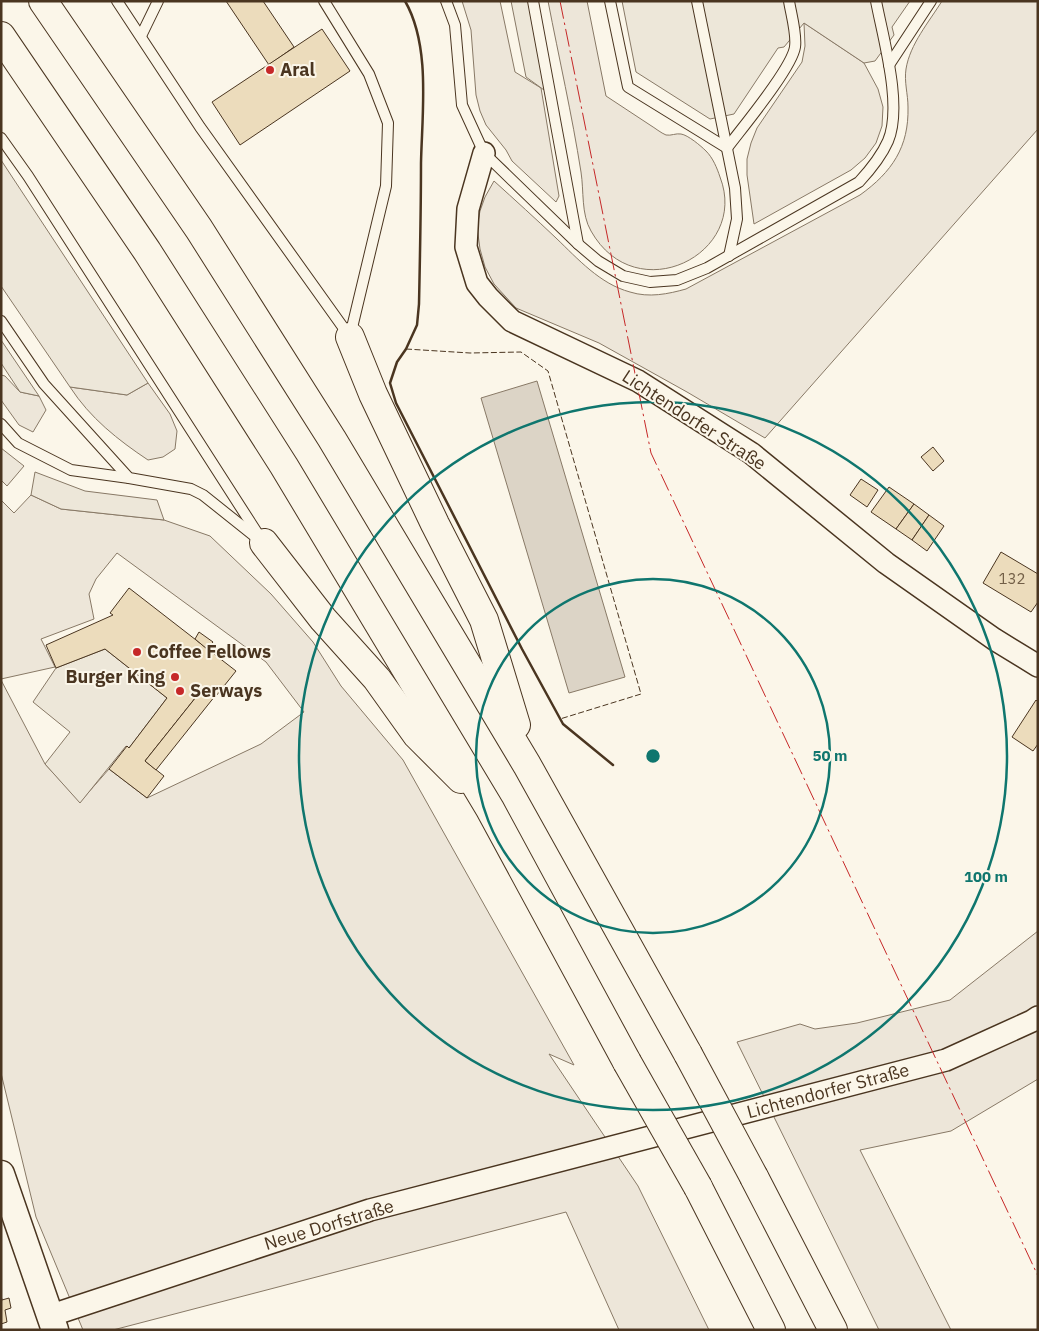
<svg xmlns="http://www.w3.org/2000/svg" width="1039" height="1331" viewBox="0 0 1039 1331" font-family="'IBM Plex Sans',sans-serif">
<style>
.green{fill:#ede6d9;stroke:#887966}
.parking{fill:#ede7d9;stroke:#887966}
.water{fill:#dcd4c6;stroke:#887966}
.building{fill:#ecdcbc;stroke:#4a3520}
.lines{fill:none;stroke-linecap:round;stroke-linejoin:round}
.service-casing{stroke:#4a3520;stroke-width:12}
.minor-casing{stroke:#4a3520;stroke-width:24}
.tertiary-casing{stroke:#4a3520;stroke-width:29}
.motorway-casing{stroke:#4a3520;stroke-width:30}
.service{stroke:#fbf6e9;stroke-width:10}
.minor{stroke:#fbf6e9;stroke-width:21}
.tertiary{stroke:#fbf6e9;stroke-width:26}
.motorway{stroke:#fbf6e9;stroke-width:28}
.motorway-bridge-casing{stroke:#4a3520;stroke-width:30;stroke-linecap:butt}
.motorway-bridge{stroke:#fbf6e9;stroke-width:28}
.fence{stroke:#4a3520;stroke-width:1;stroke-dasharray:6 2.5;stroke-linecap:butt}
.wall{stroke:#4a3520;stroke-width:2.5}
.power{stroke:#c62828;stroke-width:1;stroke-dasharray:18 4 2.5 4;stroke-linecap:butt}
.ring{fill:none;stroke:#0f766e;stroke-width:2.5}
.poi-dot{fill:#c62828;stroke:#fbf6e9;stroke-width:2}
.labels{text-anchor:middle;stroke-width:4;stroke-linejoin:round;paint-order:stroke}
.number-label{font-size:15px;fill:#725f47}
.poi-label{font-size:18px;font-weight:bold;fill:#4a3520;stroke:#fbf6e9;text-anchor:start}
.street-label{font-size:18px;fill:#4a3520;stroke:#fbf6e9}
.centre{fill:#0f766e;stroke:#fbf6e9;stroke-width:2.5}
.ring-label{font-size:15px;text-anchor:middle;font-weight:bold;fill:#0f766e;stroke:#fbf6e9;stroke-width:4;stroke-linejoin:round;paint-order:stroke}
</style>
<rect width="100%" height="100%" fill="#fbf6e9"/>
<g class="green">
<path d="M462 1H500L515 72 541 88 559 196 556 202 512 161 506 150 486 125 480 111 476 95 471 30Z"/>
<path d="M548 1H587L606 96C621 106 635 115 650 125 655 128 661 133 666 135 671 136 676 133 681 134 688 135 701 146 706 151 713 158 717 168 720 177 750 254 636 311 591 231 581 214 584 191 581 172 572 115 559 58 548 1Z"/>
<path d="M942 1H1038V129L765 438 687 392 599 343 516 308 494 284 485 267 480 249 477 227 480 211 485 197 494 181C515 200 536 219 556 238 578 259 600 284 630 292 649 298 668 294 686 289L860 195C892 172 909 147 908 107 908 94 904 82 906 69 910 44 929 22 942 1Z"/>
<path d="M804 23 864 63 878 89 883 107 882 126 876 143 865 158 851 170 754 224 747 175V159L751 143 757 128 802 62 805 46Z"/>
<path d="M1 375 5 376 20 392 39 396 46 410 33 432 19 425 1 400Z"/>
<path d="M148 383 170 414 177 431 175 449 163 457 148 460C118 440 90 418 70 387L127 395Z"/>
<path d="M1 448 24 466 7 486 1 480Z"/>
<path d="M31 495 61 509 164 520 210 536 271 594 313 642 341 686 403 760 574 1065 549 1054 638 1186 709 1330H619L566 1212 113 1330H83L36 1217 1 1073V680L45 764 80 802 109 769 147 798 261 744 304 712 266 662 117 553 96 579 89 594 94 619 41 639 55 667 1 679V500L14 513Z"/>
<path d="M1038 931V1079L951 1131 860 1150 951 1330H879L737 1042 800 1024 815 1029 857 1023 950 1000Z"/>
</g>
<g class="parking">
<path d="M511 1H533L551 95 526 77Z"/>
<path d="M622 1H910L892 27 894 35 875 61 864 63 804 23 784 47 778 48 734 114 710 119 636 72Z"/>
<path d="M1 160 148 383 127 395 70 387 1 286Z"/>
<path d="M1 340 39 396 20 392 1 363Z"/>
<path d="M35 472 85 491 157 500 164 520 61 509 31 495Z"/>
<path d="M105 649 167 698 129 748 126 746 80 803 45 764 70 732 33 702 56 668Z"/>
</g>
<path class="water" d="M537 381 625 677 569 693 481 398Z"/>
<g class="building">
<path d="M226 1H263L294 47 269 65Z"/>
<path d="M322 29 350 71 240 145 212 102Z"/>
<path d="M933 447 944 461 933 471 921 457Z"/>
<path d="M861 479 878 490 867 507 850 495Z"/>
<path d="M889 487 914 504 896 529 871 512Z"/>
<path d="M914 504 929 515 912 540 896 529Z"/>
<path d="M929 515 944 526 927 551 912 540Z"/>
<path d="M1001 552 1038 574V602L1031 612 983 583Z"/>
<path d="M129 588 236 671 216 696 204 687 145 761 164 776 147 798 109 769 127 746 129 748 167 698 105 649 56 668 46 645 113 615 110 613Z"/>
<path d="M199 632 213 642 207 649 195 639Z"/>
<path d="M204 687 215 696 156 770 145 761Z"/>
<path d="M1036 700 1038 702V744L1033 751 1012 737Z"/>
<path d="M1 1295 2 1300 9 1298 11 1308 5 1310 7 1322 1 1324Z"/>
</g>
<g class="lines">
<defs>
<g id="service">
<path d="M117 1 200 127 350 337"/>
<path d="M324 1 369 74 388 123 386 186 350 336"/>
<path d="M446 1 455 25 462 105 484 153 578 244 598 261 623 276 650 282 677 280 707 268 859 182C871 169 881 157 888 141 903 106 883 38 876 1"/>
<path d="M533 1 578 244"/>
<path d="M610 1 628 87 727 148C742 128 792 68 795 47 797 34 791 14 789 1"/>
<path d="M697 1 735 188 737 219 729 256"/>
<path d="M141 36 158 1"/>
<path d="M889 65 931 1"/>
<path d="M1 138 28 176 263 542"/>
<path d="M1 321 44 384 129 478 191 489 203 495 257 538"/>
<path d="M1 424 18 443 71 470 129 478"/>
</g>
<g id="minor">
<path d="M484 153 468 209 466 247 477 283 488 297 512 321 638 381 751 453 886 563 994 639 1038 666"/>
<path d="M49 1316 370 1210 946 1060 1032 1021 1038 1017"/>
</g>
<path id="tertiary" d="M1 1174 55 1330"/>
<g id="motorway">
<path d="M43 1 199 229 332 439 527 765 688 1054"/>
<path d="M1 36 147 251 284 466 490 809 627 1062"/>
<path d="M350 337 373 394 435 524 484 620 516 725"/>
<path d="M264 543 323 619 377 679 417 735 461 779"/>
<path d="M754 1177 833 1330"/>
<path d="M698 1187 771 1330"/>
</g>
</defs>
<use href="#service" class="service-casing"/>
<use href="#minor" class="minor-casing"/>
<use href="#tertiary" class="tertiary-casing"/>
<use href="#motorway" class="motorway-casing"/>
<use href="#service" class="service"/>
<use href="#minor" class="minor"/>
<use href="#tertiary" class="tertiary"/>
<use href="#motorway" class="motorway"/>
<defs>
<g id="motorway-bridge">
<path d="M688 1054 754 1177"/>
<path d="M627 1062 698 1187"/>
</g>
</defs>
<use href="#motorway-bridge" class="motorway-bridge-casing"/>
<use href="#motorway-bridge" class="motorway-bridge"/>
<path class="fence" d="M406 349 470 353 521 352 548 371 641 694 560 719"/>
<path class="wall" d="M405 1C431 46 422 113 421 163 421 210 420 257 419 304L417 325 406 349 397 362 390 383 396 403 522 649 563 724 613 765"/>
<path class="power" d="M560 1 651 453 1038 1276"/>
</g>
<g class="ring">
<circle cx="653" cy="756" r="177"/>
<circle cx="653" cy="756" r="354"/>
</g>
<g class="poi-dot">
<circle cx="270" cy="70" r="5"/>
<circle cx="137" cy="652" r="5"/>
<circle cx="175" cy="677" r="5"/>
<circle cx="180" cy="691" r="5"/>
</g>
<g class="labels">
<g class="number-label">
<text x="1012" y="584">132</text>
</g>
<g class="poi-label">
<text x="280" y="76">Aral</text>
<text x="147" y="658">Coffee Fellows</text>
<text x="165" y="683" text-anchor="end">Burger King</text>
<text x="190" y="697">Serways</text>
</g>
<g class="street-label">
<text transform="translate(694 420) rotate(33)" y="6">Lichtendorfer Straße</text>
<text transform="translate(828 1091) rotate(-15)" y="6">Lichtendorfer Straße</text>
<text transform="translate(329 1225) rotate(-17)" y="6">Neue Dorfstraße</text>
</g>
</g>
<circle cx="653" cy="756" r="8" class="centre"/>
<g class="ring-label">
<text x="830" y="761">50 m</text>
<text x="986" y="882">100 m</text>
</g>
<rect width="1039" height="1331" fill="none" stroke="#4a3520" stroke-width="5"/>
</svg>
